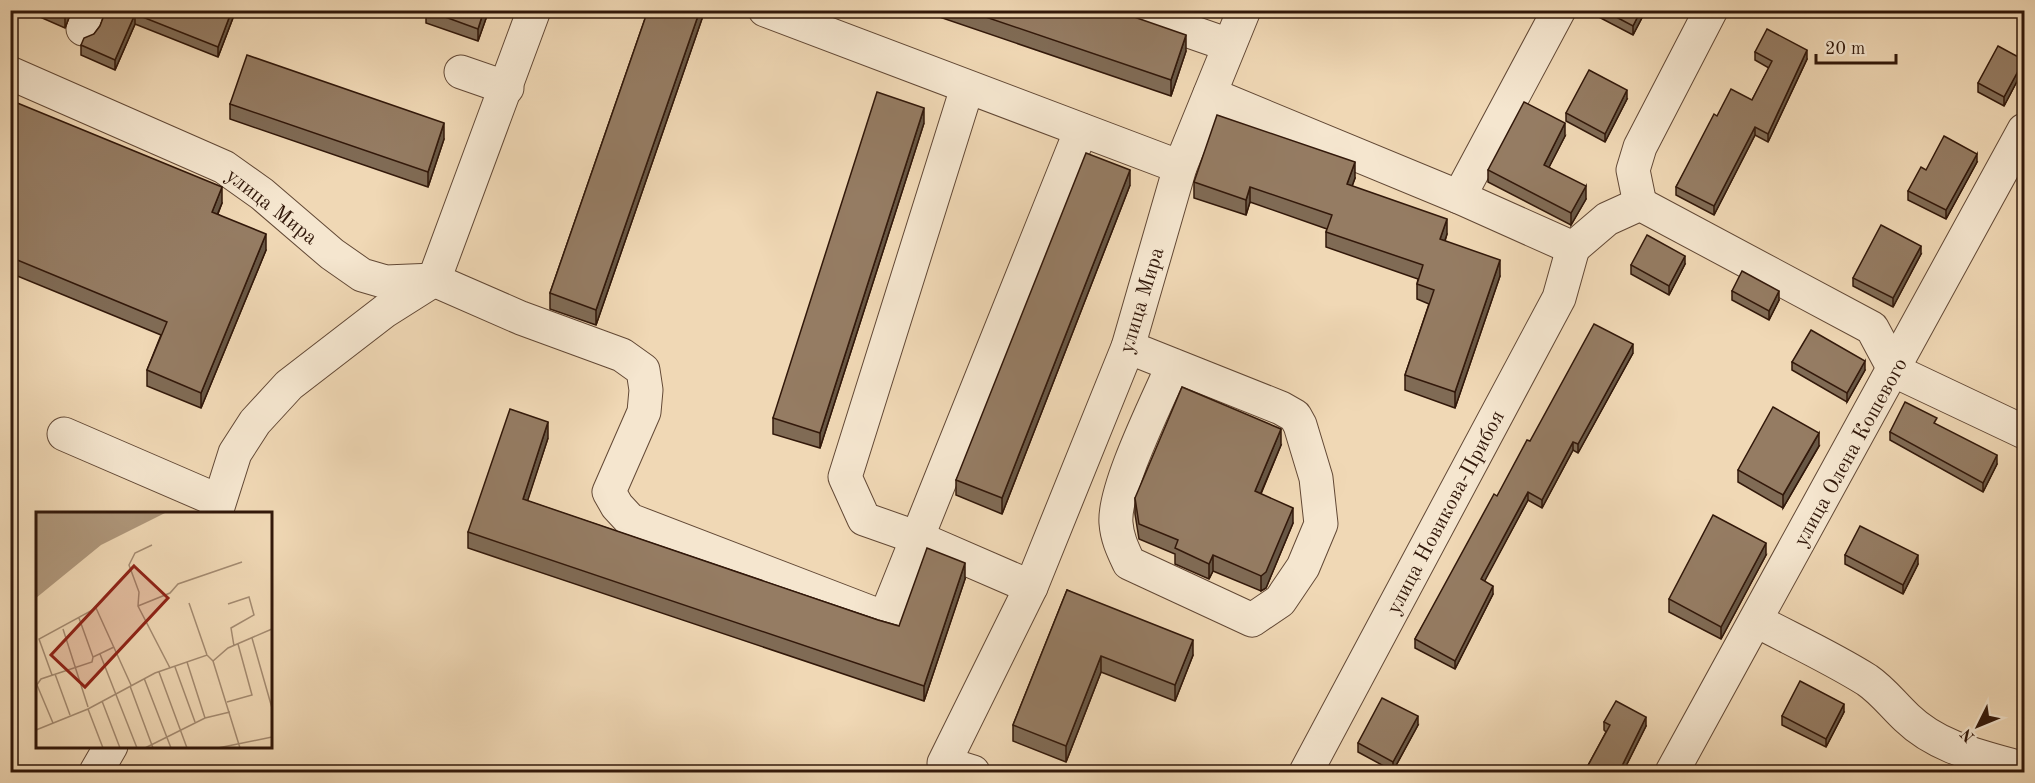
<svg xmlns="http://www.w3.org/2000/svg" width="2035" height="783" viewBox="0 0 2035 783" font-family="'Old Standard TT',serif">
<style>
.lines{fill:none;stroke-linecap:round;stroke-linejoin:round}
.minor-casing{stroke:#624835;stroke-width:35}
.minor{stroke:#f5e6cf;stroke-width:33}
.wall{fill:#806b55;stroke:#32180a;stroke-width:1.5}
.shaded-wall{fill:#685745;stroke:#32180a;stroke-width:1.5}
.building{fill:#957c63;stroke:#32180a;stroke-width:1.5}
.labels{text-anchor:middle;stroke-width:5;stroke-linejoin:round;paint-order:stroke}
.street-label{font-size:21px;fill:#32180a;stroke:#f5e6cf}
.inset-road{fill:none;stroke:#a48b71;stroke-width:1.5}
.view{fill:#8f2418;fill-opacity:0.15;stroke:#8f2418;stroke-width:3}
.inset-edge{fill:none;stroke:#32180a;stroke-width:3}
</style>
<rect width="100%" height="100%" fill="#f0d8b5"/>
<filter id="stains"><feTurbulence type="fractalNoise" baseFrequency=".00333" numOctaves="4"/><feColorMatrix values="0 0 0 0 .2 0 0 0 0 .09 0 0 0 0 .02 0 0 0 .5 -.17"/></filter>
<radialGradient id="worn" r=".72"><stop offset=".6" stop-color="#630" stop-opacity="0"/><stop offset="1" stop-color="#630" stop-opacity=".3"/></radialGradient>
<g class="lines">
<defs>
<g id="minor">
<path d="M765 10 1180 167"/>
<path d="M1128 10 1229 45"/>
<path d="M83 29 90 10"/>
<path d="M461 72 507 88"/>
<path d="M10 73 224 167 262 194 332 254 362 275 386 282 434 280 521 318 622 355 643 370 646 390 644 412 609 492 617 506 630 520 885 618 1081 130"/>
<path d="M967 88 845 477 864 519 918 538 1031 587"/>
<path d="M1210 94 1459 197 1573 248 1607 219 1640 204 1872 328 1895 371 2024 432"/>
<path d="M1459 197 1559 10"/>
<path d="M1640 204 1633 170 1640 147 1711 10"/>
<path d="M1128 347 1281 408 1295 416 1300 425 1316 478 1321 524 1303 567 1280 601 1252 620 1129 563C1123 550 1117 538 1116 523 1113 489 1158 400 1173 365"/>
<path d="M64 434 219 501"/>
<path d="M216 513 235 453 255 422 289 385 385 311 434 280 534 10"/>
<path d="M1757 621C1793 640 1832 658 1867 680 1883 691 1893 705 1907 718 1939 749 1984 757 2024 769"/>
<path d="M96 772 111 746"/>
<path d="M973 772 944 763 1031 587 1128 347 1180 167 1244 10"/>
<path d="M1306 772 1559 298 1573 248"/>
<path d="M1672 772 2024 130"/>
</g>
</defs>
<use href="#minor" class="minor-casing"/>
<use href="#minor" class="minor"/>
</g>
<g class="wall">
<path d="M24 10H72L65 28Z"/>
<path d="M106 10H236L218 57 135 24 115 70 81 55V45L94 34 100 26Z"/>
<path d="M489 10 478 41 426 23V11Z"/>
<path d="M648 10H705L596 325 550 309V293Z"/>
<path d="M919 10H1114L1186 51 1171 96Z"/>
<path d="M1593 10H1646L1633 35 1593 14Z"/>
<path d="M1755 52 1807 59 1768 142 1755 135 1714 215 1676 195V187L1717 116 1752 100 1769 68 1755 60Z"/>
<path d="M2024 68 2004 106 1978 92V83Z"/>
<path d="M1627 99 1605 142 1566 121V113Z"/>
<path d="M10 100 222 203 218 214 266 250 201 408 147 386V370L161 335 10 273Z"/>
<path d="M230 104 444 139 428 187 230 119Z"/>
<path d="M924 123 820 448 773 434V418Z"/>
<path d="M1565 136 1549 167 1586 199 1571 225 1488 182V170Z"/>
<path d="M1977 162 1946 219 1908 200V191L1926 170Z"/>
<path d="M1355 178 1352 186 1447 234 1445 241 1500 276 1455 408 1405 390V375L1429 304 1417 299V284L1418 279 1326 247V232L1327 229 1250 202 1246 215 1194 198V182Z"/>
<path d="M1130 185 1002 514 956 495V480Z"/>
<path d="M1921 254 1893 307 1853 286V278Z"/>
<path d="M1685 264 1669 295 1631 274V265Z"/>
<path d="M1732 291 1779 300 1769 320 1732 300Z"/>
<path d="M1633 353 1578 453 1573 450 1542 508 1528 500 1484 581 1493 594 1455 669 1415 648V639L1497 496Z"/>
<path d="M1792 362 1865 370 1847 402 1792 370Z"/>
<path d="M1937 425 1997 464 1983 492 1890 440V432Z"/>
<path d="M548 438 527 501 878 620 899 626 965 579 924 701 468 548V532Z"/>
<path d="M1281 445 1261 494 1293 523 1266 588 1261 591 1213 571 1209 579 1175 564V554L1139 539 1135 514V498Z"/>
<path d="M1819 446 1783 508 1738 482V470Z"/>
<path d="M1766 555 1721 639 1669 612V599Z"/>
<path d="M1845 555 1918 564 1903 594 1845 564Z"/>
<path d="M1067 590 1193 655 1175 701 1101 672 1066 762 1013 741V725Z"/>
<path d="M1844 712 1826 747 1782 725V716Z"/>
<path d="M1604 722 1646 726 1623 772H1585V771L1606 732 1604 730Z"/>
<path d="M1418 725 1393 771 1358 752V743Z"/>
</g>
<g class="shaded-wall">
<path d="M68 10H72L65 28V18Z"/>
<path d="M232 10H236L218 57V47Z"/>
<path d="M484 10H489L478 41V29Z"/>
<path d="M700 10H705L596 325V310Z"/>
<path d="M1641 10H1646L1633 35V26Z"/>
<path d="M135 14V24L115 70V60Z"/>
<path d="M1186 35V51L1171 96V80Z"/>
<path d="M1807 50V59L1768 142V134Z"/>
<path d="M2024 60V68L2004 106V97Z"/>
<path d="M1627 90V99L1605 142V134Z"/>
<path d="M924 108V123L820 448V433Z"/>
<path d="M444 123V139L428 187V172Z"/>
<path d="M1565 123V136L1544 177V165Z"/>
<path d="M1755 127V135L1714 215V206Z"/>
<path d="M1977 154V162L1946 219V210Z"/>
<path d="M1355 162V178L1347 200V184Z"/>
<path d="M1130 170V185L1002 514V498Z"/>
<path d="M1586 186V199L1571 225V213Z"/>
<path d="M222 187V203L212 227V212Z"/>
<path d="M1250 187V202L1246 215V200Z"/>
<path d="M1447 219V234L1440 255V239Z"/>
<path d="M266 234V250L201 408V393Z"/>
<path d="M1921 246V254L1893 307V298Z"/>
<path d="M1685 256V264L1669 295V286Z"/>
<path d="M1500 260V276L1455 408V392Z"/>
<path d="M1779 291V300L1769 320V311Z"/>
<path d="M1633 344V353L1578 453V444Z"/>
<path d="M1865 361V370L1847 402V393Z"/>
<path d="M548 422V438L523 515V499Z"/>
<path d="M1281 429V445L1255 507V491Z"/>
<path d="M1819 433V446L1783 508V495Z"/>
<path d="M1573 442V450L1542 508V500Z"/>
<path d="M1997 455V464L1983 492V483Z"/>
<path d="M1528 492V500L1481 588V579Z"/>
<path d="M1293 508V523L1266 588 1261 591V576Z"/>
<path d="M1766 543V555L1721 639V627Z"/>
<path d="M1213 555V571L1209 579V564Z"/>
<path d="M1918 555V564L1903 594V585Z"/>
<path d="M965 563V579L924 701V686Z"/>
<path d="M1493 586V594L1455 669V661Z"/>
<path d="M1193 640V655L1175 701V685Z"/>
<path d="M1101 656V672L1066 762V746Z"/>
<path d="M1844 704V712L1826 747V739Z"/>
<path d="M1418 716V725L1393 771V762Z"/>
<path d="M1646 717V726L1623 772H1619Z"/>
</g>
<g class="building">
<path d="M47 10H68L65 18Z"/>
<path d="M106 10H232L218 47 135 14 115 60 81 45 84 38 94 34 100 26Z"/>
<path d="M426 10H484L478 29Z"/>
<path d="M648 10H700L596 310 550 293Z"/>
<path d="M965 10H1114L1186 35 1171 80Z"/>
<path d="M1603 10H1641L1633 26Z"/>
<path d="M1767 29 1807 50 1768 134 1755 127 1714 206 1676 187 1714 114 1717 116 1731 89 1752 100 1772 61 1755 52Z"/>
<path d="M1998 46 2024 60 2004 97 1978 83Z"/>
<path d="M247 55 444 123 428 172 230 104Z"/>
<path d="M1589 70 1627 90 1605 134 1566 113Z"/>
<path d="M877 92 924 108 820 433 773 418Z"/>
<path d="M10 100 222 187 212 212 266 234 201 393 147 370 167 322 10 257Z"/>
<path d="M1524 102 1565 123 1544 165 1586 186 1571 213 1488 170Z"/>
<path d="M1217 115 1355 162 1347 184 1447 219 1440 239 1500 260 1455 392 1405 375 1434 290 1417 284 1423 265 1326 232 1332 215 1250 187 1246 200 1194 182Z"/>
<path d="M1944 136 1977 154 1946 210 1908 191 1921 167 1926 170Z"/>
<path d="M1086 153 1130 170 1002 498 956 480Z"/>
<path d="M1881 225 1921 246 1893 298 1853 278Z"/>
<path d="M1647 235 1685 256 1669 286 1631 265Z"/>
<path d="M1742 271 1779 291 1769 311 1732 291Z"/>
<path d="M1594 324 1633 344 1578 444 1573 442 1542 500 1528 492 1481 579 1493 586 1455 661 1415 639 1494 494 1497 496 1527 440 1530 441Z"/>
<path d="M1811 330 1865 361 1847 393 1792 362Z"/>
<path d="M1182 387 1281 429 1255 491 1293 508 1266 572 1261 576 1213 555 1209 564 1175 548 1178 540 1139 524 1135 498Z"/>
<path d="M1905 402 1937 418 1934 423 1997 455 1983 483 1890 432Z"/>
<path d="M1773 407 1819 433 1783 495 1738 470Z"/>
<path d="M510 409 548 422 523 499 878 620 899 626 927 548 965 563 924 686 468 532Z"/>
<path d="M1713 515 1766 543 1721 627 1669 599Z"/>
<path d="M1860 526 1918 555 1903 585 1845 555Z"/>
<path d="M1067 590 1193 640 1175 685 1101 656 1066 746 1013 725Z"/>
<path d="M1800 681 1844 704 1826 739 1782 716Z"/>
<path d="M1382 698 1418 716 1393 762 1358 743Z"/>
<path d="M1616 701 1646 717 1619 772H1589L1585 771 1610 725 1604 722Z"/>
</g>
<g class="labels">
<g class="street-label">
<text transform="translate(272 206) rotate(38)" y="7">улица Мира</text>
<text transform="translate(1141 300) rotate(-73)" y="7">улица Мира</text>
<text transform="translate(1850 452) rotate(-61)" y="7">улица Олена Кошевого</text>
<text transform="translate(1445 512) rotate(-62)" y="7">улица Новикова-Прибоя</text>
</g>
</g>
<g transform="translate(36 512)">
<rect width="236" height="236" fill="#f0d8b5"/>
<path d="M0 0H131L65 33 0 86Z" fill="#af977b"/>
<path class="inset-road" d="M116 33 99 41 93 53 103 80 102 94 134 156M153 91 171 143M192 92 213 85 218 103 195 116 198 134M102 94 134 81 142 72 206 50M43 106 57 145M27 117 52 195M216 126 236 196M64 142 101 236M177 149 204 236M151 150 169 206M139 155 159 210M123 160 151 236M19 162 34 203M16 163 3 127 60 96 95 173M108 166 135 236M1 173 17 211M0 174 5 167 56 150 57 145 78 135M94 174 117 236M66 189 84 236M191 190 216 183 202 132M52 197 67 236M0 218 52 197 119 161 171 143 177 149 192 136 236 117M109 236 169 206 194 200M182 236 236 225"/>
<path class="view" d="M98 54 132 86 49 175 15 143Z"/>
<rect width="236" height="236" class="inset-edge"/>
</g>
<rect width="2035" height="783" fill="none" stroke="#f0d8b5" stroke-width="36"/>
<rect x="12" y="12" width="2011" height="759" fill="none" stroke="#32180a" stroke-width="3"/>
<rect x="18" y="18" width="1999" height="747" fill="none" stroke="#32180a" stroke-width="1.5"/>
<g transform="translate(1978 726) rotate(227)" stroke="#f5e6cf" stroke-width="4.5" paint-order="stroke">
<path d="M0-4.5L10 22L0 15L-10 22Z" fill="#32180a"/>
<text y="-9" font-size="16" font-weight="bold" text-anchor="middle" fill="#32180a">N</text>
</g>
<path d="M1816 54v9h80v-9" fill="none" stroke="#32180a" stroke-width="3"/>
<text x="1825" y="54" font-size="18" fill="#32180a" stroke="#f5e6cf" stroke-width="4.5" paint-order="stroke">20 m</text>
<rect width="100%" height="100%" filter="url(#stains)"/>
<rect width="100%" height="100%" fill="url(#worn)"/>
</svg>
